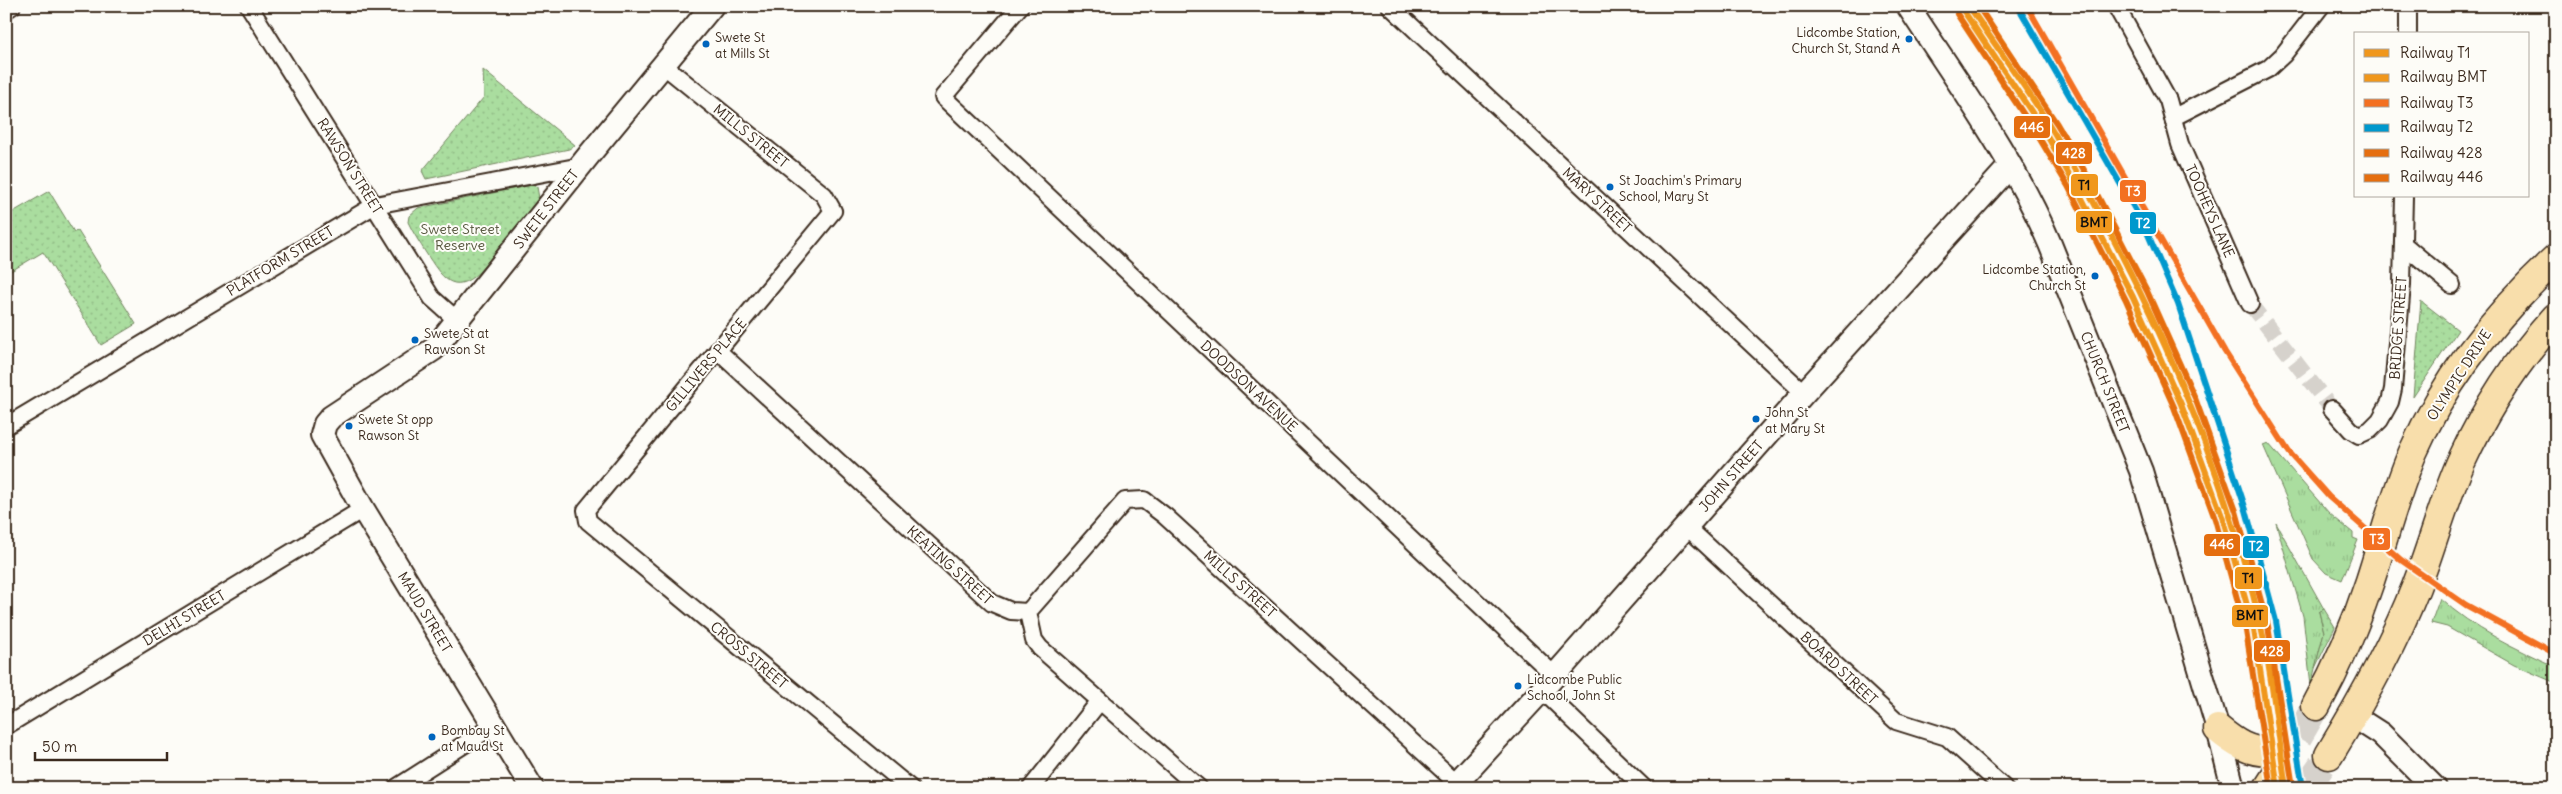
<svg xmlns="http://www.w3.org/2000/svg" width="2562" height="794" viewBox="0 0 2562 794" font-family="Delius,sans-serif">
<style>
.grass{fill:url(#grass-tufts);stroke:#72845e}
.park{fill:url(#park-dots);stroke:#72845e}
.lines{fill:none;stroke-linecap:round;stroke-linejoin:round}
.street-tunnel{stroke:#d6d2cc;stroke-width:16;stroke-dasharray:16 8;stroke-linecap:butt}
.highway-tunnel{stroke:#d6d2cc;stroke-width:28;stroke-dasharray:28 14;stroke-linecap:butt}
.street-casing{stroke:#3b2a1e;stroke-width:20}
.secondary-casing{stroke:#3b2a1e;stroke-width:26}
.highway-casing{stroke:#3b2a1e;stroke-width:31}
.street{stroke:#fdfcf7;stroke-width:16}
.secondary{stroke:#fdfcf7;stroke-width:22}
.highway{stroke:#f8deab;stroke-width:28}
.rail-1-casing{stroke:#fdfcf7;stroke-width:10}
.rail-2-casing{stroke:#fdfcf7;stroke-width:10}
.rail-3-casing{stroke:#fdfcf7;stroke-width:10}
.rail-4-casing{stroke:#fdfcf7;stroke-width:10}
.rail-5-casing{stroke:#fdfcf7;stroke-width:10}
.rail-6-casing{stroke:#fdfcf7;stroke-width:10}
.rail-1{stroke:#f0971c;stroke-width:6}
.rail-2{stroke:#f0971c;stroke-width:6}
.rail-3{stroke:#f37021;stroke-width:6}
.rail-4{stroke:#0098cd;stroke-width:6}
.rail-5{stroke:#e56e0f;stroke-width:6}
.rail-6{stroke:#e56e0f;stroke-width:6}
.bus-dot{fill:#0065bd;stroke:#fdfcf7;stroke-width:2}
.labels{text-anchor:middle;stroke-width:4;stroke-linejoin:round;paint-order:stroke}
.bus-label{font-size:13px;fill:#3b2a1e;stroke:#fdfcf7;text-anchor:start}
.street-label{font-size:14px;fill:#3b2a1e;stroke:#fdfcf7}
.park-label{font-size:14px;fill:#57573e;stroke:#fdfcf7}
.line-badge{stroke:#fdfcf7;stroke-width:2}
.badge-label{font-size:14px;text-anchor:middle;font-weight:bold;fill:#fff}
.pale-badge-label{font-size:14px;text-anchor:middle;font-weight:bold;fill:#111}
</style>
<defs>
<pattern id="grass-tufts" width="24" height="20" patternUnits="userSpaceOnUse" patternTransform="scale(1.25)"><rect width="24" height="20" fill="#aadd9f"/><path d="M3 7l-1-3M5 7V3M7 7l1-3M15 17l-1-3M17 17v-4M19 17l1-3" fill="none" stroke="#93be88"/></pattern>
<pattern id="park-dots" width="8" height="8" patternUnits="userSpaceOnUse" patternTransform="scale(1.25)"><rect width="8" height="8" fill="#aadd9f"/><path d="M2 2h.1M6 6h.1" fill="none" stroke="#93be88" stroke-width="1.8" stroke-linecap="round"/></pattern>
</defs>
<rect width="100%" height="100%" fill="#fdfcf7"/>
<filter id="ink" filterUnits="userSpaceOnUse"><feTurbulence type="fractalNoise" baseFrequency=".02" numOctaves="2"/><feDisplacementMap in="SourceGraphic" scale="10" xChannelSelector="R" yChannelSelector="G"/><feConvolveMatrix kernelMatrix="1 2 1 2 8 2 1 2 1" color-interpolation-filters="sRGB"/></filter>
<g filter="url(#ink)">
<g class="grass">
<path d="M2268 443 2329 513 2353 533V538L2358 540 2342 580 2326 573 2313 559 2263 445Z"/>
<path d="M2276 523 2324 609 2319 612 2324 632 2311 685 2303 616Z"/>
<path d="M2440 598C2473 629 2515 648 2556 667V683L2514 665 2447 627 2431 623Z"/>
</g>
<g class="park">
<path d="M483 70 575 145 569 149 426 179 422 171 484 97Z"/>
<path d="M532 185 537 187 539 198 536 204 479 272C453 297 441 276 426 253 420 243 413 233 408 222L409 216 418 208Z"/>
<path d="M49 191 74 232 78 231 136 324 101 345 43 252 6 274V216Z"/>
<path d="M2421 301 2458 330 2413 397Z"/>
<path d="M2324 609 2335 627 2315 668 2324 632 2319 612Z"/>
</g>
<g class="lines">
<path class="street-tunnel" d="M2250 304 2332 409"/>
<g class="highway-tunnel">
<path d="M2277 774 2316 706"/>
<path d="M2306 788 2329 755"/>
</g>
<defs>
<g id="street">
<path d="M249 6 432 298 458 321"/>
<path d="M1020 6 943 97 1554 675"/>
<path d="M1390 6 1804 393"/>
<path d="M2116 6 2168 100 2180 144 2250 304"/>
<path d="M2408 6V34"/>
<path d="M6 10 12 6"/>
<path d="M663 65 824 195 833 211 586 510 588 521 910 788"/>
<path d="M2174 117 2268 69 2283 55 2321 6"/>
<path d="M2403 244 2452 285"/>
<path d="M718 351 992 603 1011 611 1028 612"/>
<path d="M2332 409 2351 430 2359 435 2370 430 2380 420 2390 402 2393 389 2402 285 2404 196"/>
<path d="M6 426 375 205 581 166"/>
<path d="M1687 527 1896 721 1947 737 2004 788"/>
<path d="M1028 612 1125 501 1144 500 1165 516 1457 783"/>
<path d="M1028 612 1034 640 1040 648 1199 788"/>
<path d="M1542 690 1644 788"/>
<path d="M6 726 363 509"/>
<path d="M396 788 493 726"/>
<path d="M1031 788 1099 702"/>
</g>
<g id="secondary">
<path d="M1908 6C1958 83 2014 159 2050 244L2141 471 2218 729 2233 788"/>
<path d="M2353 716 2381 734 2435 788"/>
<path d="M532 788 363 509 322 435 325 424 331 417 434 349 589 155 712 6"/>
<path d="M1452 788 1542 690 1804 393 2010 166"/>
</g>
<g id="highway">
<path d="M2316 706C2338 666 2356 624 2370 581 2384 538 2395 494 2413 452 2446 377 2497 313 2556 258"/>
<path d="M2218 729C2235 743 2248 752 2271 752"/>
<path d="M2329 755C2362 701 2393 645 2416 587 2432 546 2443 503 2461 462 2485 410 2517 360 2556 317"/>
<path d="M2268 788 2277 774"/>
</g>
</defs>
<use href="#street" class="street-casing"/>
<use href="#secondary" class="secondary-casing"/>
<use href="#highway" class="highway-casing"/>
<use href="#street" class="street"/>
<use href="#secondary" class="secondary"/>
<use href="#highway" class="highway"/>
<defs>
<path id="rail-1" d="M1969 6C1997 48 2027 88 2053 131 2144 284 2220 453 2261 627 2273 679 2278 735 2286 788"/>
<path id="rail-2" d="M1963 10 2045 132 2074 183 2133 297 2181 404 2222 516 2254 630 2278 788"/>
<path id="rail-3" d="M2027 6 2225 352 2289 452 2329 497 2401 560 2466 605 2556 654"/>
<path id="rail-4" d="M2020 10 2144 225 2178 304 2246 510 2276 621 2303 788"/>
<path id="rail-5" d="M1978 6 2057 124 2087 175 2147 291 2195 398 2236 511 2268 626 2293 787"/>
<path id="rail-6" d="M1957 14 2038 136 2068 186 2126 300 2174 407 2215 519 2246 631 2271 788"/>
</defs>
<use href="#rail-1" class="rail-1-casing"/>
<use href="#rail-2" class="rail-2-casing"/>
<use href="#rail-3" class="rail-3-casing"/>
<use href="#rail-4" class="rail-4-casing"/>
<use href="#rail-5" class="rail-5-casing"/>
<use href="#rail-6" class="rail-6-casing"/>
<use href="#rail-1" class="rail-1"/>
<use href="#rail-2" class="rail-2"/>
<use href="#rail-3" class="rail-3"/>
<use href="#rail-4" class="rail-4"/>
<use href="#rail-5" class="rail-5"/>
<use href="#rail-6" class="rail-6"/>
</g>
</g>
<g class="bus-dot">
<circle cx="1909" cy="39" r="4.5"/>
<circle cx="706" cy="44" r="4.5"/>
<circle cx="1610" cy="187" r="4.5"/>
<circle cx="2095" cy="276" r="4.5"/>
<circle cx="415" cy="340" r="4.5"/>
<circle cx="1756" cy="419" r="4.5"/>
<circle cx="349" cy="426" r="4.5"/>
<circle cx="1518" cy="686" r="4.5"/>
<circle cx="432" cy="737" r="4.5"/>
</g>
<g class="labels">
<g class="bus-label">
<text x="1900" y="37" text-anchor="end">Lidcombe Station,<tspan x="1900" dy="16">Church St, Stand A</tspan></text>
<text x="715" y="42">Swete St<tspan x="715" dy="16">at Mills St</tspan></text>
<text x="1619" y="185">St Joachim's Primary<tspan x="1619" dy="16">School, Mary St</tspan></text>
<text x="2086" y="274" text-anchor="end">Lidcombe Station,<tspan x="2086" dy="16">Church St</tspan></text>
<text x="424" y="338">Swete St at<tspan x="424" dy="16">Rawson St</tspan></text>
<text x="1765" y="417">John St<tspan x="1765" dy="16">at Mary St</tspan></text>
<text x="358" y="424">Swete St opp<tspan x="358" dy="16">Rawson St</tspan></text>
<text x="1527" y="684">Lidcombe Public<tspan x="1527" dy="16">School, John St</tspan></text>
<text x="441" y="735">Bombay St<tspan x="441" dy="16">at Maud St</tspan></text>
</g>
<g class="street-label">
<text transform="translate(751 136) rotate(39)" y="5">MILLS STREET</text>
<text transform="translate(350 166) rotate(58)" y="5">RAWSON STREET</text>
<text transform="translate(1597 200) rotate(43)" y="5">MARY STREET</text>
<text transform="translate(546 209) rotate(-52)" y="5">SWETE STREET</text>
<text transform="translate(2210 211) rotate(66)" y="5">TOOHEYS LANE</text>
<text transform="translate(280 261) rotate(-31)" y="5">PLATFORM STREET</text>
<text transform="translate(2398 328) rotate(-86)" y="5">BRIDGE STREET</text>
<text transform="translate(706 365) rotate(-50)" y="5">GILLIVERS PLACE</text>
<text transform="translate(2459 375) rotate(-57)" y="5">OLYMPIC DRIVE</text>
<text transform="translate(2105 382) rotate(68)" y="5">CHURCH STREET</text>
<text transform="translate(1249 386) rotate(43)" y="5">DOODSON AVENUE</text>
<text transform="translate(1731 476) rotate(-49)" y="5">JOHN STREET</text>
<text transform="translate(950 565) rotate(42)" y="5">KEATING STREET</text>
<text transform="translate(1240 584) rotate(42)" y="5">MILLS STREET</text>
<text transform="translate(425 612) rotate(59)" y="5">MAUD STREET</text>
<text transform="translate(184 618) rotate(-31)" y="5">DELHI STREET</text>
<text transform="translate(749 655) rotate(40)" y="5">CROSS STREET</text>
<text transform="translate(1839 668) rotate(43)" y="5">BOARD STREET</text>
</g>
<g class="park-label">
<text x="460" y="234">Swete Street<tspan x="460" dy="16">Reserve</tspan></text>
</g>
</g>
<g class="line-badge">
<rect x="2013" y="115" width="38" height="24" rx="5" fill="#e56e0f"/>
<rect x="2055" y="141" width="38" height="24" rx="5" fill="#e56e0f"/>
<rect x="2070" y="173" width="29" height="24" rx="5" fill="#f0971c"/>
<rect x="2119" y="179" width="28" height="24" rx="5" fill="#f37021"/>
<rect x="2075" y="210" width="38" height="24" rx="5" fill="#f0971c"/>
<rect x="2129" y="211" width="28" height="24" rx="5" fill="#0098cd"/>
<rect x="2362" y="527" width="29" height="24" rx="5" fill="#f37021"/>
<rect x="2203" y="533" width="38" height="24" rx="5" fill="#e56e0f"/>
<rect x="2242" y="535" width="28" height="24" rx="5" fill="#0098cd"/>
<rect x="2234" y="566" width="29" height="24" rx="5" fill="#f0971c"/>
<rect x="2231" y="604" width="38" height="24" rx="5" fill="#f0971c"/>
<rect x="2253" y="639" width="38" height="24" rx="5" fill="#e56e0f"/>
</g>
<g class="badge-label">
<text x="2032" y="132">446</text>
<text x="2074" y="158">428</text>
<text x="2133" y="196">T3</text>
<text x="2143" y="228">T2</text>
<text x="2377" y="544">T3</text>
<text x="2222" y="549">446</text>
<text x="2256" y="551">T2</text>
<text x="2272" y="656">428</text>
</g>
<g class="pale-badge-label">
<text x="2084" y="190">T1</text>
<text x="2094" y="227">BMT</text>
<text x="2248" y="583">T1</text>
<text x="2250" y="620">BMT</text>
</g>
<rect width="2562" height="794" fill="none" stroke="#fdfcf7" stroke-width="25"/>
<rect x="12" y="12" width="2537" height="769" fill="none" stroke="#3b2a1e" stroke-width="2" filter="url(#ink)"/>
<rect x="2354" y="32" width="175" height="165" fill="#fdfcf7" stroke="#afa8a0"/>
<rect x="2364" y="49" width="25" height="8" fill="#f0971c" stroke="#afa8a0"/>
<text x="2400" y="58" font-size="15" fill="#3b2a1e">Railway T1</text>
<rect x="2364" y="74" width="25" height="8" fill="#f0971c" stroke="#afa8a0"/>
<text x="2400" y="82" font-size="15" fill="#3b2a1e">Railway BMT</text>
<rect x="2364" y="99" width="25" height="8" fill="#f37021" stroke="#afa8a0"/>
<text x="2400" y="108" font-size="15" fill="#3b2a1e">Railway T3</text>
<rect x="2364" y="124" width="25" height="8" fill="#0098cd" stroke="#afa8a0"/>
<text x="2400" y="132" font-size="15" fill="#3b2a1e">Railway T2</text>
<rect x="2364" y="149" width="25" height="8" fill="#e56e0f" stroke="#afa8a0"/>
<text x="2400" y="158" font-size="15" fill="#3b2a1e">Railway 428</text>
<rect x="2364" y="174" width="25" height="8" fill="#e56e0f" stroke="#afa8a0"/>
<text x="2400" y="182" font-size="15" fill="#3b2a1e">Railway 446</text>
<path d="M35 752v8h132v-8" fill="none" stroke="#3b2a1e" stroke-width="2.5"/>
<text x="42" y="752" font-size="15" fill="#3b2a1e" stroke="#fdfcf7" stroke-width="4" paint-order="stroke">50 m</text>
</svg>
